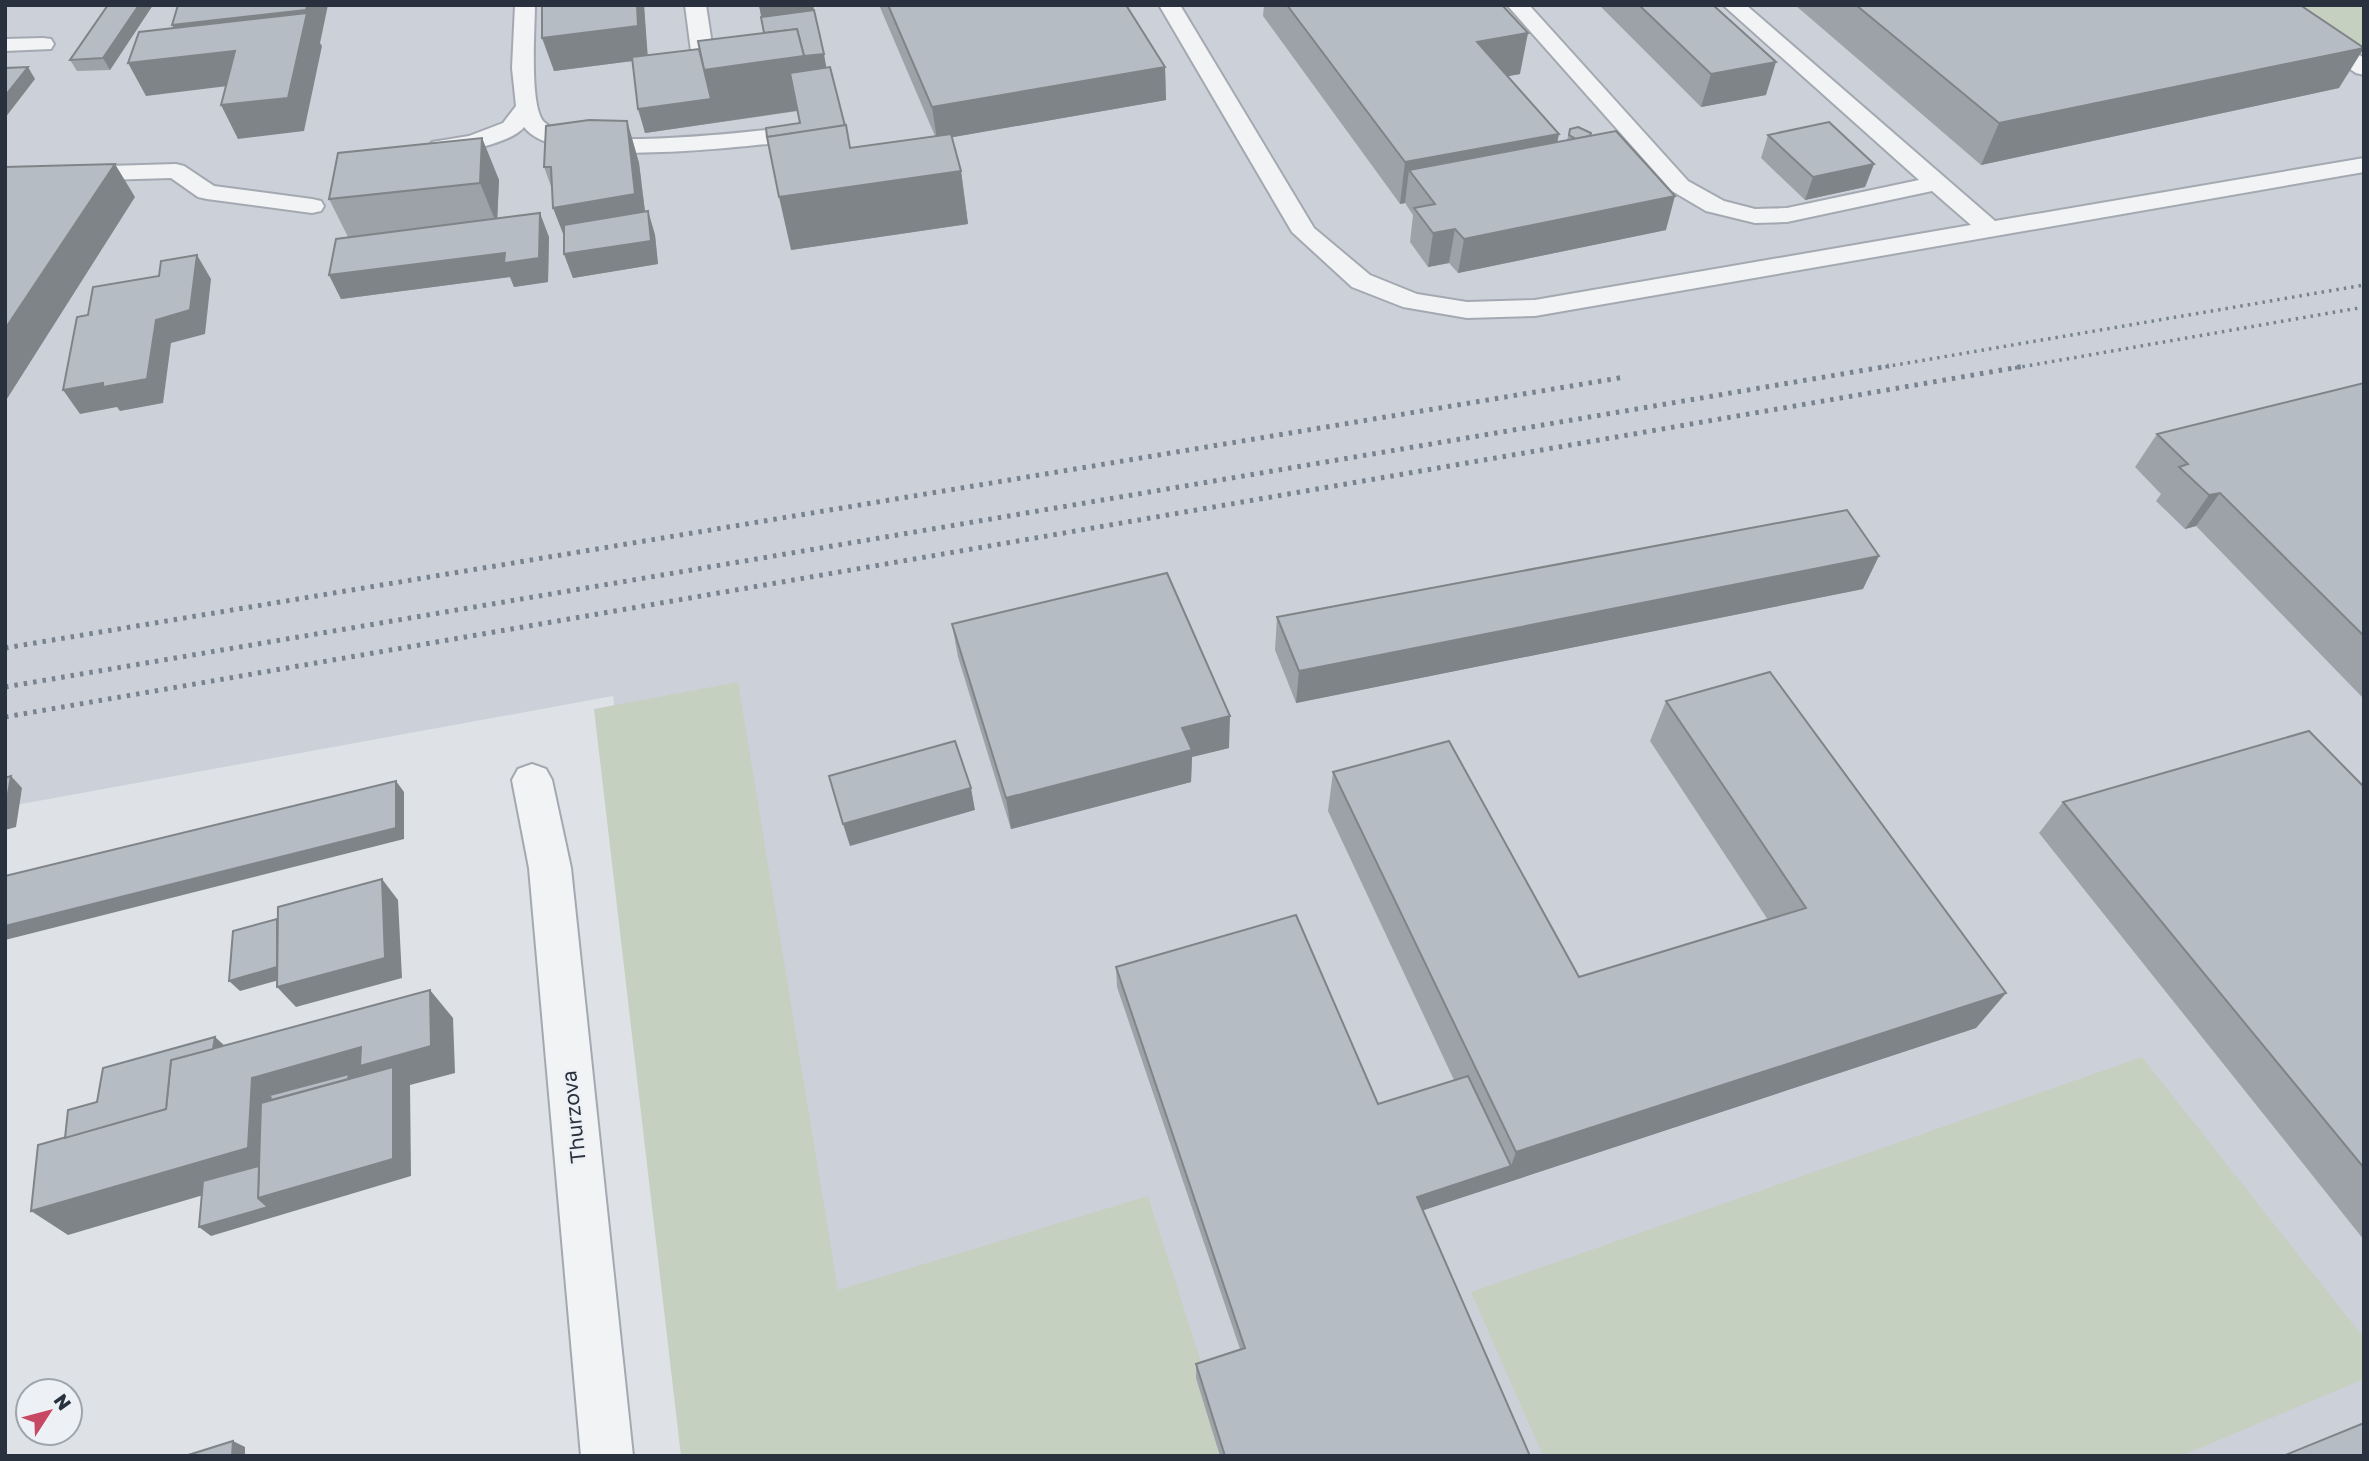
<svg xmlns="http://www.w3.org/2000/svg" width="2369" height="1461" viewBox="0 0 2369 1461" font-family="'Golos Text',sans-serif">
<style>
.built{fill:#ccd1d9}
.green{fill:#c5d0c0}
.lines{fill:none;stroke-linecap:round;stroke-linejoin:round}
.lane-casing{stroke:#a4a9b1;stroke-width:4}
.street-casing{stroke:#a4a9b1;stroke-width:4}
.lane{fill:#f1f3f5;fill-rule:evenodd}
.street{fill:#f1f3f5;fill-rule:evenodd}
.rail-far1{stroke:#788390;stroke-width:3.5;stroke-dasharray:2.5 5;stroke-linecap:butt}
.rail{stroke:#788390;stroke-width:5;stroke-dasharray:3.5 6;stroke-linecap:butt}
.wall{fill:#9da2a8}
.shaded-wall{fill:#7f8488}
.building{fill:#b6bcc3;stroke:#7f8488;stroke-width:2}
.labels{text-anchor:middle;stroke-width:5;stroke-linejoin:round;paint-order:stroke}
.street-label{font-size:21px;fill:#28313d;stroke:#edf1f5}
</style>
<rect width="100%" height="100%" fill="#dee2e7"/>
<path class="built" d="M5 5H2343L2364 14V1456H706L613 696 5 807Z"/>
<g class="green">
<path d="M2282 5H2364V54Z"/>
<path d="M738 682 838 1290 1148 1196 1231 1456H681L594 709Z"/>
<path d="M2142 1057 2364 1338V1379L2181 1456H1543L1471 1292Z"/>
</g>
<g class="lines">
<defs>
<g id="lane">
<path d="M515 5H535C535 28 529 107 544 122 576 153 732 133 777 129L785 131 789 136 785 141 777 143C728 148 554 169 524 127 512 143 452 157 432 152L428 147 432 142 469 136 503 123 516 106 512 68Z"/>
<path d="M685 5H706L713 51 710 56H694L691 51Z"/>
<path d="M1159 5H1180L1314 228 1370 275 1417 294 1467 302 1535 300 1971 225 1932 191 1787 222 1755 223 1706 211 1672 191 1507 5H1529L1688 181 1724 201 1755 209 1787 208 1919 180 1723 5H1746L1995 221 2364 158V172L1535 316 1467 318 1403 307 1352 287 1292 232Z"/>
<path d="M2254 5H2279L2364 58V75L2356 73Z"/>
<path d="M43 38 51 39 54 44 51 49 5 51V39Z"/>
<path d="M176 164 184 166 214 186 312 199 321 201 324 206 321 211 312 213 207 199 198 197 171 178 5 183V169Z"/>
</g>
<path id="street" d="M532 764 546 769 552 780 571 868 633 1456H581L529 868 512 780 518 769Z"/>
</defs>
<use href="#lane" class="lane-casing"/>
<use href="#street" class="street-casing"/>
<use href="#lane" class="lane"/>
<use href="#street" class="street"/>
<g class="rail-far1">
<path d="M1878 368 2364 285"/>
<path d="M2015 368 2364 307"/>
</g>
<g class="rail">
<path d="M5 648 1625 377"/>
<path d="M5 687 1889 366"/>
<path d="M5 717 2025 366"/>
</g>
</g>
<g class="wall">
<path d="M108 5H153L110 70 77 71 70 60Z"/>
<path d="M542 5H644L647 55 699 49 764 33 759 5H813L826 67 850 148 935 136 879 5H1126L1165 67 1166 100 952 137 961 171 968 224 791 250 800 123 798 111 645 133 633 61 554 71Z"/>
<path d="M1264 5H1502L1520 74 1508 76 1559 134 1557 142 1567 140 1570 129 1590 136 1666 230 1458 273 1449 263 1428 267 1410 242 1413 215 1405 203 1400 204 1263 16Z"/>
<path d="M1599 5H1713L1766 95 1701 107Z"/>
<path d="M1795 5H2300L2339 88 1981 165Z"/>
<path d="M627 121 639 163 645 212 648 211 655 235 658 264 573 278 564 254V237L552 189 544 167Z"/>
<path d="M1768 135 1874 164 1865 187 1805 200 1761 158Z"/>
<path d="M482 138 499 180 497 219 549 237 548 282 514 287 510 277 341 299 329 275 348 237 329 199Z"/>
<path d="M2364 383V699L2196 526 2185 529 2156 501 2161 494 2135 467 2157 434Z"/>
<path d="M1863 589 1296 703 1275 650 1277 617Z"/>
<path d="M952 624 1229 748 1192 757 1191 782 1011 829 958 657Z"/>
<path d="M1666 701 2006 993 1976 1028 1423 1210 1530 1456H1220L1196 1378V1364L1240 1349 1117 987 1116 967 1378 1104 1454 1080 1328 811 1333 772 1579 977 1768 920 1650 741Z"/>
<path d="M2364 787V1240L2039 833 2063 802Z"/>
</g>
<g class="shaded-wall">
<path d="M139 5H153L110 70 103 58Z"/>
<path d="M307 5H328L320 43 322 46 304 131 238 139 221 105 252 83 146 96 128 63 189 56 172 25Z"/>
<path d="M637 5H644L648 59 554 71 542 38Z"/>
<path d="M759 5H813L818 33 766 40Z"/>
<path d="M1528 33 1520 74 1471 83 1477 42Z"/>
<path d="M2364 48 2339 88 1981 165 1999 123Z"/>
<path d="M824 54 828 77 815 108 645 133 638 109 704 70Z"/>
<path d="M1776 62 1766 95 1701 107 1711 74Z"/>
<path d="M28 67 35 79 5 118V96Z"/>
<path d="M1165 67 1166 100 937 140 932 107Z"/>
<path d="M627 121 639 163 648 236 569 249 553 208Z"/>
<path d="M1559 134 1550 175 1409 170 1405 203 1400 204 1405 162Z"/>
<path d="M482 138 499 180 497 225 480 183Z"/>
<path d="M115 164 135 197 5 402V329Z"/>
<path d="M1874 164 1865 187 1805 200 1813 177Z"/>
<path d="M961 171 968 224 791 250 779 197Z"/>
<path d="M1675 196 1666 230 1458 273 1464 239Z"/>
<path d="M648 211 655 235 658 264 573 278 564 254Z"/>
<path d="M540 213 549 237 548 282 514 287 510 277 341 299 329 275Z"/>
<path d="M1455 229 1449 263 1428 267 1433 233Z"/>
<path d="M197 255 211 279 205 334 171 343 163 403 120 411 117 407 80 414 63 390 103 383 156 320Z"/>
<path d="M2220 493 2196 526 2185 529 2209 495Z"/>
<path d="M1879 556 1863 589 1296 703 1299 671Z"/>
<path d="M1230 716 1229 748 1192 757 1191 782 1011 829 1006 798 1182 728Z"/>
<path d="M11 776 22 788 16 827 5 830V812Z"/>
<path d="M396 781 404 792V839L5 940V926Z"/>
<path d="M971 788 975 810 850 846 843 824Z"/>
<path d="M382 879 398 900 402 978 296 1007 277 987Z"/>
<path d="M287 964 297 975 240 991 229 981Z"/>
<path d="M430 990 453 1018 455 1073 410 1085 411 1176 211 1236 199 1227 258 1198 268 1176 68 1235 31 1211 252 1078Z"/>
<path d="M2006 993 1976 1028 1412 1214 1417 1197 1511 1166 1516 1152Z"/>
<path d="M215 1037 226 1047 198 1134Z"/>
<path d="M233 1441 245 1447V1456H232Z"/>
</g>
<g class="building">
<path d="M108 5H139L103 58 70 60Z"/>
<path d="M178 5H307L306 10 172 25Z"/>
<path d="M542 5H637L638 26 542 38Z"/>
<path d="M888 5H1126L1165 67 932 107Z"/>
<path d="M1287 5H1502L1528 33 1477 42 1559 134 1405 162Z"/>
<path d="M1639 5H1713L1776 62 1711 74Z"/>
<path d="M1856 5H2300L2364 48 1999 123Z"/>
<path d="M814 10 824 54 804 56 797 29 764 33 761 17Z"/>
<path d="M307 13 288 98 221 105 235 51 128 63 139 32Z"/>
<path d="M797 29 804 56 704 70 698 41Z"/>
<path d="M699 49 711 99 638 109 632 57Z"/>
<path d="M28 67 5 96V68Z"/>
<path d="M830 67 845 126 767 137 766 128 800 123 790 73Z"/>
<path d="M589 120 627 121 635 194 553 208 551 167H544L546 126Z"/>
<path d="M1829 122 1874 164 1813 177 1768 135Z"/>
<path d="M846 125 850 148 951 134 961 171 779 197 767 137Z"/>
<path d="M1578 127 1591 133 1590 136 1576 139 1569 135 1570 129Z"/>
<path d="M1616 131 1675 196 1464 239 1455 229 1433 233 1414 208 1435 204 1409 170Z"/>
<path d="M482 138 480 183 329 199 338 153Z"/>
<path d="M115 164 5 329V167Z"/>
<path d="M648 211 651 241 564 254V225Z"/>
<path d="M540 213 539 258 504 263 505 253 329 275 336 239Z"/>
<path d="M197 255 190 310 156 320 147 379 103 387V383L63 390 77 317 88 315 93 287 159 276 161 261Z"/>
<path d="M2364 383V636L2220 493 2209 495 2179 467 2188 464 2157 434Z"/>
<path d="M1847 510 1879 556 1299 671 1277 617Z"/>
<path d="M1167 573 1230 716 1182 728 1192 750 1006 798 952 624Z"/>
<path d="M1770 672 2006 993 1516 1152 1333 772 1449 741 1579 977 1806 908 1666 701Z"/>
<path d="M2309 731 2364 787V1168L2063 802Z"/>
<path d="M955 741 971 788 843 824 829 776Z"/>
<path d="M11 776 5 812V778Z"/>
<path d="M396 781V828L5 926V876Z"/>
<path d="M382 879 385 958 277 987 278 907Z"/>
<path d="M1296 915 1378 1104 1468 1076 1511 1166 1417 1197 1530 1456H1225L1196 1364 1245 1348 1116 967Z"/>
<path d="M277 919V967L229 981 233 931Z"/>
<path d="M430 990 431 1046 360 1066 361 1047 252 1078 248 1148 31 1211 38 1145 166 1109 171 1060Z"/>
<path d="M215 1037 213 1049 171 1060 166 1109 65 1138 68 1110 97 1102 103 1068Z"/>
<path d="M393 1067V1159L258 1198 261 1103Z"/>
<path d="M349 1074 348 1079 271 1100 270 1095Z"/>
<path d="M259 1166 258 1198 268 1207 199 1227 203 1181Z"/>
<path d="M2364 1423V1456H2283Z"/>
<path d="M233 1441 232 1456H185Z"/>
</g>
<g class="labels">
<g class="street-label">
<text transform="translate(574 1117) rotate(-96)" y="7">Thurzova</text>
</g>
</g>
<rect width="2369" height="1461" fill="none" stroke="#28313d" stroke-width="14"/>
<g transform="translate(49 1412) rotate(54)"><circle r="33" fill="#edf1f5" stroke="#9ea4ab" stroke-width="2"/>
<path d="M0-5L12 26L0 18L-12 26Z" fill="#c74863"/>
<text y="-10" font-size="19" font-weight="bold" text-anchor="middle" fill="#28313d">N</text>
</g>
</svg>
